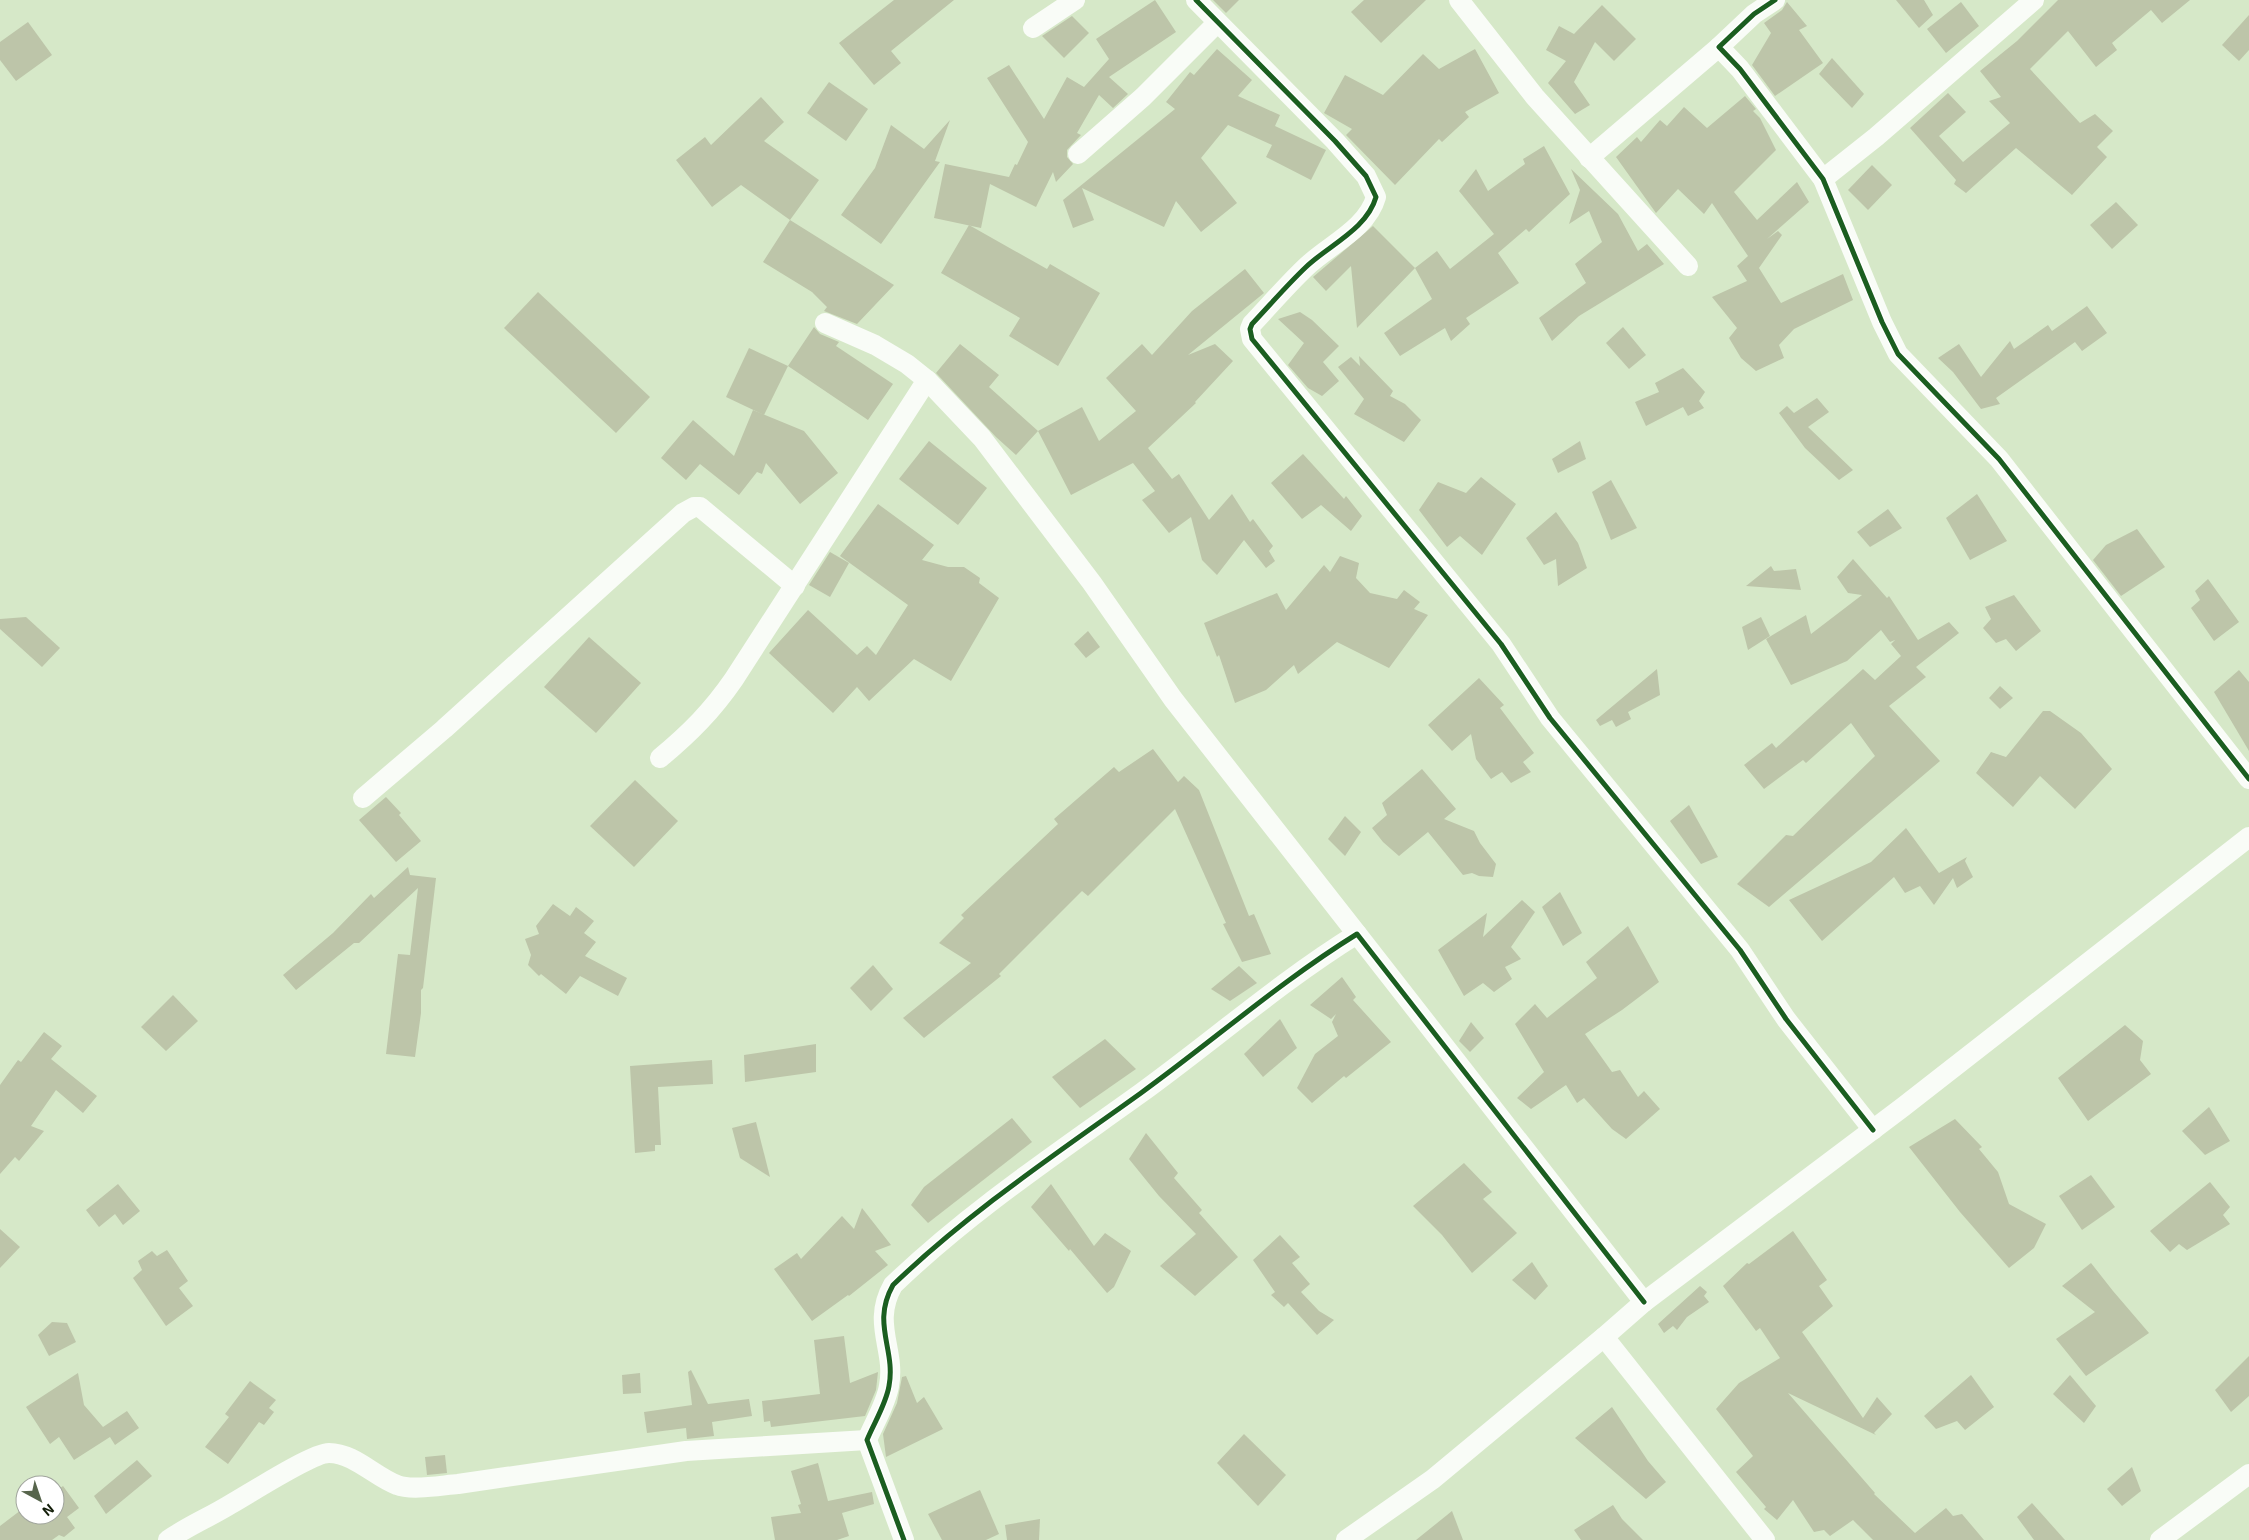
<svg xmlns="http://www.w3.org/2000/svg" width="2249" height="1540" viewBox="0 0 2249 1540" font-family="'Exo 2',sans-serif">
<style>
.building{fill:#bdc5a9}
.lines{fill:none;stroke-linecap:round;stroke-linejoin:round}
.street{stroke:#f9fcf7;stroke-width:20}
.cycleway-casing{stroke:#fff;stroke-width:8}
.cycleway{stroke:#1b5e20;stroke-width:5}
</style>
<rect width="100%" height="100%" fill="#d6e8c8"/>
<g class="building">
<path d="M894 0H954L891 51 901 63 874 85 839 43Z"/>
<path d="M1155 0 1176 32 1109 77 1128 94 1113 108 1099 95 1077 133 1081 135 1067 150V157L1073 164 1056 182 1053 172 1036 207 990 184 981 228 934 218 945 164 1009 177 1015 164 1017 165 1028 142 987 78 1009 65 1044 119 1067 77 1084 87 1109 59 1096 39Z"/>
<path d="M1213 0H1239L1226 13Z"/>
<path d="M1364 0H1426L1381 43 1351 12Z"/>
<path d="M1896 0H1924L1933 15 1919 28Z"/>
<path d="M2058 0H2190L2162 23 2151 10 2112 43 2117 50 2096 67 2068 31 2030 69 2080 123 2095 114 2113 131 2097 147 2107 157 2072 195 2016 148 1966 193 1954 184 1956 180 1910 128 1948 93 1966 112 1939 136 1963 162 2010 123 1989 101 2001 97 1980 71 2017 41Z"/>
<path d="M1787 2 1807 26 1799 30 1823 63 1775 96 1752 65 1771 33 1764 23 1782 10Z"/>
<path d="M1961 2 1979 26 1946 53 1927 29Z"/>
<path d="M1602 5 1636 39 1614 61 1595 42 1574 82 1590 105 1575 114 1548 83 1566 61 1546 50 1559 26 1574 34Z"/>
<path d="M2249 15V50L2239 61 2222 45Z"/>
<path d="M1072 16 1089 33 1064 58 1042 36Z"/>
<path d="M28 22 52 55 16 81 0 60V42Z"/>
<path d="M1217 49 1252 80 1238 96 1280 115 1275 126 1326 150 1311 180 1266 157 1272 145 1228 125 1201 158 1237 203 1201 232 1176 201 1164 227 1082 188 1094 220 1073 228 1063 200 1175 109 1166 102 1190 72 1194 75Z"/>
<path d="M1475 49 1499 93 1465 112 1469 117 1442 142 1439 139 1395 185 1346 135 1352 129 1324 113 1345 75 1383 95 1423 54 1439 69Z"/>
<path d="M1832 58 1864 94 1852 108 1819 74Z"/>
<path d="M829 82 868 109 846 141 807 113Z"/>
<path d="M1745 96 1756 109 1753 111 1760 118 1776 150 1734 192 1757 220 1797 182 1809 202 1767 239 1778 231 1782 235 1759 268 1781 303 1843 274 1853 300 1794 329 1779 345 1784 358 1756 371 1741 358 1729 338 1737 328 1712 297 1747 281 1737 266 1748 256 1712 203 1704 214 1678 189 1656 213 1616 157 1637 137 1641 142 1660 120 1667 126 1684 107 1707 128Z"/>
<path d="M761 97 784 122 764 141 819 180 790 220 741 185 712 207 676 160 705 137 711 145Z"/>
<path d="M950 120 935 161 940 162 881 244 841 215 875 168 891 125 924 149Z"/>
<path d="M1544 146 1570 194 1529 232 1526 229 1498 253 1519 283 1466 318 1470 324 1451 341 1445 328 1400 356 1384 333 1432 299 1415 268 1357 328 1351 266 1326 291 1313 277 1373 226 1415 268 1437 251 1450 269 1494 234 1459 191 1476 169 1488 191 1525 164 1523 159Z"/>
<path d="M1872 165 1892 185 1868 210 1848 190Z"/>
<path d="M1571 169 1618 214 1638 251 1647 244 1664 264 1579 316 1552 341 1539 318 1586 283 1575 264 1602 242 1589 211 1569 224 1580 190Z"/>
<path d="M2116 202 2138 225 2112 249 2090 225Z"/>
<path d="M790 220 894 285 857 324 824 311 827 307 812 292 763 262Z"/>
<path d="M969 225 1047 269 1050 264 1100 293 1058 366 1009 336 1020 318 941 273Z"/>
<path d="M1245 269 1264 293 1188 355 1215 344 1233 361 1195 402 1196 403 1148 448 1172 479 1179 474 1209 520 1232 494 1250 522 1253 519 1273 546 1269 551 1275 561 1266 568 1244 540 1217 575 1202 560 1191 517 1169 533 1142 500 1155 491 1133 463 1071 495 1038 431 1082 407 1099 441 1136 411 1106 378 1142 344 1152 355 1192 311Z"/>
<path d="M538 292 650 397 616 433 504 328Z"/>
<path d="M2087 306 2107 333 2082 351 2075 342 1996 398 2000 404 1981 409 1953 372 1938 358 1959 344 1981 377 2010 341 2014 349 2048 325 2052 331Z"/>
<path d="M1300 312 1312 320 1339 346 1323 362 1339 381 1322 396 1308 388 1288 365 1304 343 1278 319Z"/>
<path d="M814 327 820 334 839 342 836 346 893 384 868 420 788 366Z"/>
<path d="M1623 327 1646 355 1629 369 1606 343Z"/>
<path d="M960 344 999 375 989 387 1038 431 1016 455 996 437 936 373Z"/>
<path d="M749 348 788 366 764 415 726 397Z"/>
<path d="M1359 356 1393 391 1390 396 1405 404 1421 420 1404 442 1354 414 1364 399 1338 367 1351 357 1360 366Z"/>
<path d="M1683 368 1705 392 1699 401 1704 408 1688 416 1683 407 1646 426 1635 402 1659 392 1655 383Z"/>
<path d="M1817 398 1829 412 1808 427 1853 470 1839 480 1805 448 1779 413 1787 406 1794 413Z"/>
<path d="M753 410 804 431 838 473 800 504 766 463 762 474 757 472 739 495 700 464 686 480 661 458 693 420 734 456Z"/>
<path d="M929 441 987 488 958 525 899 479Z"/>
<path d="M1580 441 1586 459 1558 473 1552 459Z"/>
<path d="M1303 454 1344 499 1346 496 1362 516 1351 531 1321 505 1302 519 1271 483Z"/>
<path d="M1481 477 1516 504 1482 555 1460 536 1447 547 1419 510 1438 482 1466 493Z"/>
<path d="M1611 480 1637 528 1611 540 1592 492Z"/>
<path d="M1977 494 2007 541 1970 560 1946 518Z"/>
<path d="M878 504 934 545 922 560 948 567H964L980 578 979 583 999 598 951 681 914 659 869 701 857 687 833 713 769 653 808 610 857 655 867 646 876 655 908 605 840 556Z"/>
<path d="M1888 509 1902 528 1870 547 1857 532Z"/>
<path d="M1556 512 1578 543 1587 568 1558 586 1556 559 1544 565 1526 538Z"/>
<path d="M2137 529 2165 567 2121 596 2093 560 2106 545Z"/>
<path d="M830 552 849 563 830 597 809 585Z"/>
<path d="M1340 556 1359 563 1356 578 1370 593 1397 599 1404 590 1420 602 1414 609 1428 615 1389 668 1337 642 1298 674 1294 665 1266 690 1235 703 1219 655 1217 657 1204 623 1277 593 1286 610 1324 565 1330 572Z"/>
<path d="M1853 559 1887 598 1889 596 1918 640 1949 622 1959 633 1916 667 1926 677 1889 706 1940 761 1769 907 1737 884 1786 835 1793 836 1875 756 1851 723 1806 763 1803 760 1764 789 1744 765 1772 743 1776 748 1863 669 1875 680 1901 656 1891 644 1895 640 1890 642 1881 630 1847 661 1791 685 1766 639 1806 615 1811 634 1862 595 1848 593 1837 577Z"/>
<path d="M1771 566 1774 571 1796 569 1801 590 1746 586Z"/>
<path d="M2208 579 2239 622 2214 641 2191 608 2200 600 2195 591Z"/>
<path d="M2014 595 2041 631 2016 651 2006 639 1996 643 1983 628 1991 619 1985 607Z"/>
<path d="M26 617 60 648 42 667 0 629V619Z"/>
<path d="M1761 617 1770 636 1748 650 1742 627Z"/>
<path d="M1088 631 1100 647 1086 658 1074 644Z"/>
<path d="M589 637 641 683 596 733 544 687Z"/>
<path d="M1657 669 1660 695 1628 712 1631 719 1616 727 1612 720 1600 726 1596 720Z"/>
<path d="M2239 670 2249 682V751L2214 692Z"/>
<path d="M1479 678 1504 705 1500 708 1534 753 1523 762 1531 772 1511 783 1502 772 1491 779 1476 759 1471 734 1452 751 1428 725Z"/>
<path d="M2000 686 2013 698 2000 709 1989 698Z"/>
<path d="M2043 711H2050L2081 733 2112 769 2075 809 2040 776 2013 807 1976 773 1991 752 2006 757Z"/>
<path d="M1153 749 1178 782 1184 776 1199 790 1249 916 1254 914 1271 954 1242 962 1223 924 1226 923 1175 809 1088 896 1082 891 999 974 1001 976 924 1038 903 1018 971 963 939 943 964 918 961 915 1058 824 1054 819 1114 767 1119 772Z"/>
<path d="M1422 769 1456 809 1444 819 1474 831 1480 843 1496 864 1493 877 1479 876 1472 873 1463 875 1428 832 1399 856 1383 842 1372 828 1387 815 1382 803Z"/>
<path d="M635 780 678 821 634 867 590 826Z"/>
<path d="M386 797 401 813 399 815 421 841 396 862 359 820Z"/>
<path d="M1689 805 1718 857 1701 864 1670 821Z"/>
<path d="M1345 816 1361 832 1345 856 1328 839Z"/>
<path d="M1906 828 1939 873 1967 857 1965 861 1973 877 1957 888 1953 878 1934 905 1920 886 1905 893 1894 877 1822 941 1789 900 1871 862Z"/>
<path d="M408 867 410 875 436 878 423 988 421 990V1013L415 1057 386 1054 398 954 410 955 418 888 359 943H354L296 990 283 975 333 933 371 894 374 898Z"/>
<path d="M1560 892 1582 933 1563 946 1542 907Z"/>
<path d="M1522 900 1535 912 1511 947 1521 959 1505 967 1512 979 1494 992 1483 983 1464 996 1438 950 1487 913 1483 937Z"/>
<path d="M553 904 570 916 576 907 594 921 584 933 596 942 585 956 627 978 618 996 580 976 566 994 541 974 539 976 528 965 531 955 525 939 539 934 536 926Z"/>
<path d="M1628 926 1659 982 1622 1010 1585 1034 1612 1072 1620 1070 1638 1097 1644 1091 1660 1109 1626 1139 1612 1129 1584 1098 1577 1103 1566 1085 1531 1109 1517 1098 1544 1072 1515 1024 1535 1004 1547 1018 1597 978 1586 962Z"/>
<path d="M873 965 893 989 871 1011 850 988Z"/>
<path d="M1239 966 1257 983 1230 1001 1211 989Z"/>
<path d="M1342 977 1356 997 1353 1000 1391 1042 1346 1078 1344 1076 1312 1103 1297 1088 1315 1054 1338 1036 1332 1022 1336 1014 1331 1019 1310 1005Z"/>
<path d="M173 995 198 1021 166 1051 141 1027Z"/>
<path d="M1280 1019 1297 1048 1263 1077 1244 1054Z"/>
<path d="M1471 1022 1484 1038 1470 1052 1459 1041Z"/>
<path d="M2125 1025 2143 1041 2140 1060 2151 1074 2088 1121 2058 1078Z"/>
<path d="M44 1032 62 1046 51 1059 97 1096 83 1113 56 1090 31 1126 44 1131 19 1161 15 1157 0 1174V1085L18 1060 21 1062Z"/>
<path d="M1105 1039 1136 1069 1080 1108 1052 1077Z"/>
<path d="M816 1044V1072L745 1082 744 1055Z"/>
<path d="M712 1060 713 1084 658 1087 661 1145H655V1151L635 1153 630 1066Z"/>
<path d="M2209 1107 2230 1141 2205 1155 2182 1131Z"/>
<path d="M1012 1118 1032 1142 928 1223 911 1205 924 1187Z"/>
<path d="M1955 1119 1982 1147 1979 1149 1998 1172 2009 1204 2046 1224 2034 1248 2009 1268 1960 1212 1909 1147Z"/>
<path d="M756 1122 770 1177 740 1158 732 1128Z"/>
<path d="M1146 1133 1178 1173 1174 1178 1202 1210 1199 1213 1238 1257 1195 1296 1160 1266 1196 1234 1159 1196 1129 1159Z"/>
<path d="M1464 1163 1492 1192 1483 1199 1517 1233 1472 1273 1442 1235 1413 1206Z"/>
<path d="M2091 1175 2115 1207 2082 1230 2059 1196Z"/>
<path d="M2210 1182 2230 1207 2223 1215 2230 1224 2187 1250 2179 1244 2170 1252 2150 1231Z"/>
<path d="M118 1184 140 1211 123 1225 115 1214 99 1227 86 1210Z"/>
<path d="M1051 1184 1094 1246 1105 1233 1131 1251 1114 1287 1107 1293 1070 1249 1069 1251 1031 1207Z"/>
<path d="M862 1208 891 1245 875 1251 888 1265 849 1296 848 1295 812 1321 774 1269 797 1253 801 1259 842 1216 854 1229Z"/>
<path d="M0 1229 20 1247 0 1268Z"/>
<path d="M1793 1231 1827 1280 1819 1286 1833 1306 1802 1332 1863 1418 1877 1397 1892 1414 1874 1433 1876 1435 1788 1393 1875 1493 1874 1494 1915 1533 1946 1508 1953 1516 1962 1514 1984 1540H1873L1853 1520 1830 1536 1824 1530 1814 1532 1793 1500 1777 1520 1764 1509 1766 1507 1736 1472 1753 1456 1716 1409 1739 1383 1780 1358 1760 1328 1756 1331 1723 1286 1747 1263 1749 1264Z"/>
<path d="M1280 1235 1300 1257 1292 1263 1310 1284 1301 1292 1319 1311 1334 1320 1317 1335 1288 1303 1284 1307 1271 1295 1275 1292 1253 1260Z"/>
<path d="M167 1250 188 1281 179 1288 193 1306 166 1326 133 1278 142 1270 138 1261 152 1251 157 1256Z"/>
<path d="M1532 1262 1548 1286 1535 1300 1512 1280Z"/>
<path d="M2091 1263 2113 1291 2149 1333 2086 1376 2056 1339 2095 1312 2062 1286Z"/>
<path d="M1700 1286 1707 1292 1704 1296 1709 1302 1687 1317 1677 1330 1673 1326 1664 1333 1658 1324Z"/>
<path d="M52 1322 67 1323 76 1342 49 1356 38 1335Z"/>
<path d="M844 1336 850 1383 878 1372 876 1390 865 1416 771 1427 770 1421 764 1422 762 1401 820 1394 814 1340Z"/>
<path d="M2249 1356V1396L2231 1412 2215 1390Z"/>
<path d="M691 1370 708 1404 749 1399 752 1416 712 1422 714 1436 687 1439 686 1428 647 1433 644 1412 692 1405 688 1372Z"/>
<path d="M78 1373 84 1405 103 1427 127 1411 139 1428 115 1445 110 1437 74 1460 59 1437 50 1444 26 1407Z"/>
<path d="M640 1373 641 1393 623 1394 622 1375Z"/>
<path d="M1971 1375 1994 1407 1965 1430 1957 1421 1936 1429 1924 1416Z"/>
<path d="M2070 1375 2096 1406 2084 1423 2053 1394Z"/>
<path d="M906 1376 917 1403 924 1397 943 1429 886 1457 883 1434 897 1403 902 1377Z"/>
<path d="M250 1381 276 1400 269 1408 274 1412 264 1425 259 1422 228 1464 205 1447 229 1417 225 1414Z"/>
<path d="M1612 1407 1648 1461 1666 1482 1646 1499 1575 1438Z"/>
<path d="M1244 1434 1286 1475 1258 1506 1217 1463Z"/>
<path d="M445 1455 447 1473 427 1475 425 1457Z"/>
<path d="M137 1460 152 1476 106 1514 94 1496Z"/>
<path d="M818 1463 828 1501 872 1492 874 1504 842 1513 849 1536 837 1540H775L771 1517 801 1513 798 1505 801 1504 791 1471Z"/>
<path d="M2132 1467 2141 1491 2122 1506 2107 1489Z"/>
<path d="M63 1486 79 1508 67 1517 75 1528 64 1537 59 1535 52 1540H0V1526L25 1507V1516L55 1515V1492Z"/>
<path d="M980 1490 999 1534 986 1540H942L928 1514Z"/>
<path d="M2032 1503 2065 1540H2034L2017 1517Z"/>
<path d="M1613 1505 1622 1519 1643 1540H1581L1574 1530Z"/>
<path d="M1452 1511 1463 1540H1416Z"/>
<path d="M1040 1519 1039 1540H1007L1005 1525Z"/>
</g>
<g class="lines">
<g class="street">
<path d="M1196 0 1335 141 1366 176 1376 197C1367 229 1329 245 1306 267 1287 285 1270 305 1252 324L1250 329 1252 339 1501 644 1550 718 1740 950 1786 1019 1873 1130"/>
<path d="M1459 0 1535 97 1688 266"/>
<path d="M1775 0 1754 14 1719 47 1740 69 1823 179 1882 322 1898 354 1999 459 2249 779"/>
<path d="M1033 28 1075 0"/>
<path d="M1078 154 1143 97 1217 23"/>
<path d="M1589 158 1719 47"/>
<path d="M1823 179 1876 137 2034 0"/>
<path d="M825 323 875 345 907 364 927 380 982 438 1092 583 1173 699 1357 934"/>
<path d="M660 758C690 733 712 711 734 679L927 380"/>
<path d="M363 798 444 729 683 513 694 507H700L795 586"/>
<path d="M168 1540C188 1526 210 1517 231 1504 249 1494 312 1453 329 1453 354 1453 375 1477 397 1485 412 1491 443 1485 458 1484L686 1451 867 1440"/>
<path d="M904 1540 867 1440C874 1423 886 1404 889 1386 896 1349 871 1324 893 1285 969 1212 1056 1154 1141 1093 1214 1040 1281 981 1357 934L1644 1302"/>
<path d="M1346 1540 1433 1479 1604 1337"/>
<path d="M1765 1540 1604 1337 1644 1302 1903 1107 2249 837"/>
<path d="M2160 1540 2249 1474"/>
</g>
<defs>
<g id="cycleway">
<path d="M1196 0 1335 141 1366 176 1376 197C1367 229 1329 245 1306 267 1287 285 1270 305 1252 324L1250 329 1252 339 1501 644 1550 718 1740 950 1786 1019 1873 1130"/>
<path d="M1775 0 1754 14 1719 47 1740 69 1823 179 1882 322 1898 354 1999 459 2249 779"/>
<path d="M904 1540 867 1440C874 1423 886 1404 889 1386 896 1349 871 1324 893 1285 969 1212 1056 1154 1141 1093 1214 1040 1281 981 1357 934L1644 1302"/>
</g>
</defs>
<use href="#cycleway" class="cycleway-casing"/>
<use href="#cycleway" class="cycleway"/>
</g>
<g transform="translate(40 1500) rotate(140)"><circle r="24" fill="#ffffff" stroke="#a1a59d"/>
<path d="M0-4L9 19L0 12L-9 19Z" fill="#57654c"/>
<text y="-8" font-size="14" font-weight="bold" text-anchor="middle" fill="#131e09">N</text>
</g>
</svg>
